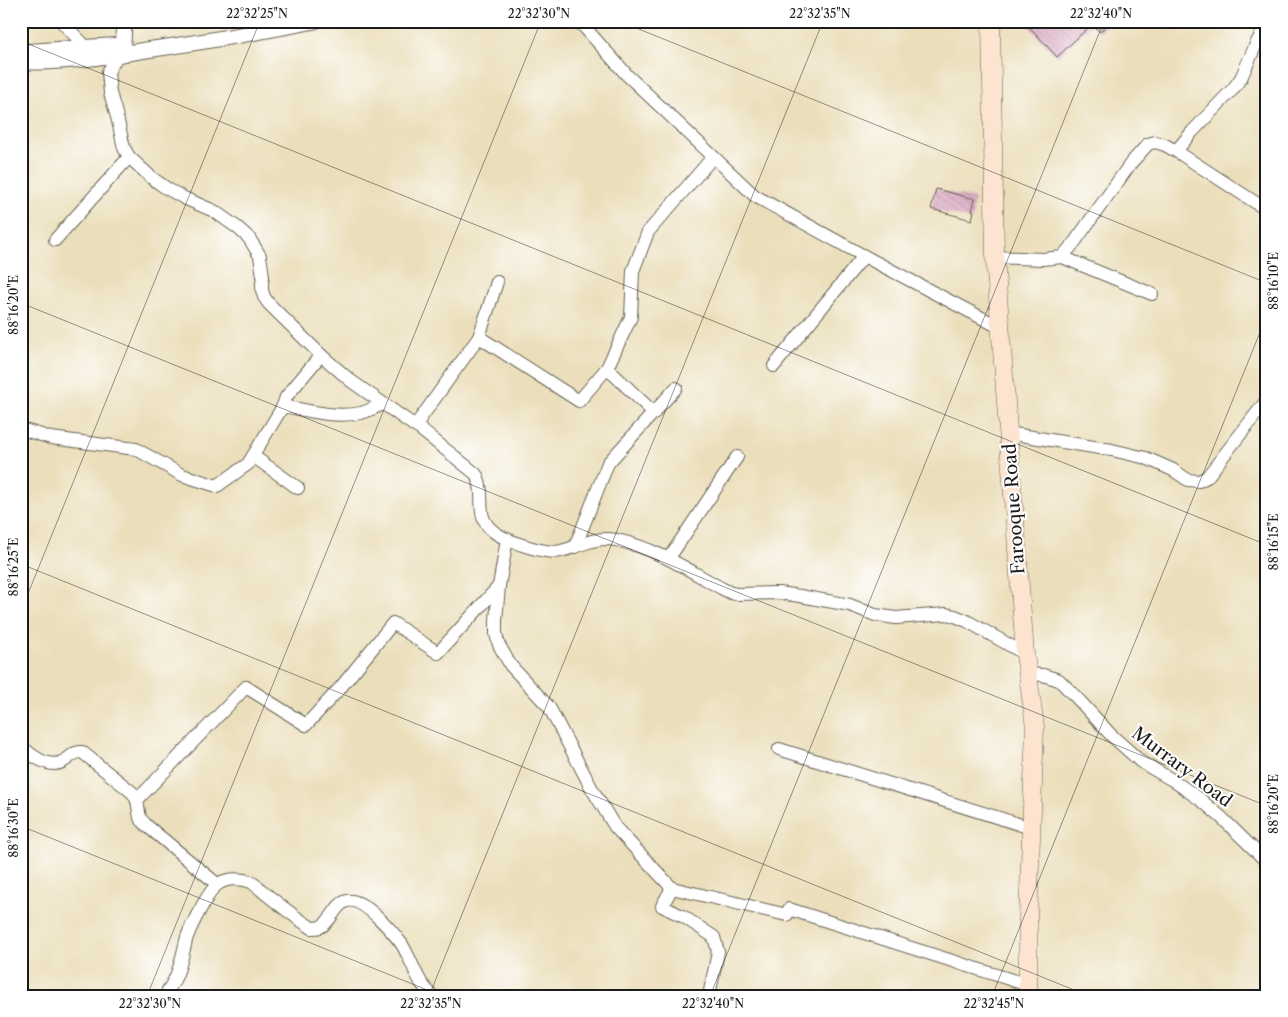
<svg xmlns="http://www.w3.org/2000/svg" width="1288" height="1017" viewBox="0 0 1288 1017" font-family="'Libre Caslon Text',serif">
<style>
.building{fill:url(#building-back-hatch)}
.lines{fill:none;stroke-linecap:round;stroke-linejoin:round}
.minor-casing{stroke:#646053;stroke-width:14}
.tertiary-casing{stroke:#646053;stroke-width:17}
.secondary-casing{stroke:#646053;stroke-width:19}
.minor{stroke:#fff;stroke-width:12}
.tertiary{stroke:#fff;stroke-width:15}
.secondary{stroke:#fde4d0;stroke-width:18}
.ticks{fill:none;stroke:#1c1c1c;stroke-width:1;stroke-opacity:0.45}
.labels{text-anchor:middle;stroke-width:4;stroke-linejoin:round;paint-order:stroke}
.street-label{font-size:18px;fill:#1c1c1c;stroke:#fff}
.neatline{fill:none;stroke:#1c1c1c;stroke-width:2}
.ticks-label{font-size:12px;text-anchor:middle;fill:#1c1c1c}
</style>
<defs>
<pattern id="building-back-hatch" width="6" height="6" patternUnits="userSpaceOnUse" patternTransform="scale(1.25)"><rect width="6" height="6" fill="#d9a9c1"/><path d="M-1 5l2 2M0 0l6 6M5-1l2 2" fill="none" stroke="#ba91a5"/></pattern>
</defs>
<rect width="100%" height="100%" fill="#fff"/>
<filter id="ink" filterUnits="userSpaceOnUse"><feTurbulence type="fractalNoise" baseFrequency=".02" numOctaves="2"/><feDisplacementMap in="SourceGraphic" scale="10" xChannelSelector="R" yChannelSelector="G"/><feConvolveMatrix kernelMatrix="1 2 1 2 8 2 1 2 1" color-interpolation-filters="sRGB"/></filter>
<filter id="wash" filterUnits="userSpaceOnUse"><feTurbulence type="fractalNoise" baseFrequency=".0096" numOctaves="4" result="noise"/><feDisplacementMap in="SourceGraphic" scale="20" xChannelSelector="R" yChannelSelector="G"/><feGaussianBlur stdDeviation="1.12" result="paint"/><feColorMatrix in="noise" values="0 0 0 0 0 0 0 0 0 0 0 0 0 0 0 0 0 1.4 0 .05"/><feComposite in="paint" operator="in"/></filter>
<g filter="url(#wash)">
<rect width="100%" height="100%" fill="#ebdeba"/>
<g id="blocks">
<g class="building">
<path d="M1024 21H1110L1100 32 1092 24 1057 57Z"/>
<path d="M936 189 975 199 972 211H974L972 220 931 209Z"/>
</g>
</g>
</g>
<g filter="url(#ink)">
<use href="#blocks" fill-opacity="0" stroke="#646053" stroke-width="1"/>
<g class="lines">
<defs>
<g id="minor">
<path d="M61 21 86 47"/>
<path d="M579 21 627 75 755 196 864 256 1001 328"/>
<path d="M121 49 108 72 110 93 117 117 124 148 129 157 152 178 166 188 184 198 214 211 238 228 249 238 260 256 263 276 262 283V290L264 297 269 304 321 355 351 381 415 426 420 429 471 470C474 472 477 475 478 478 486 497 474 516 493 531 505 541 547 555 561 551 581 546 595 536 616 540 656 548 688 570 723 589L731 593 737 594 779 593 800 596 850 605 875 615 896 618 946 614 955 616 967 621 1025 654"/>
<path d="M1176 151 1192 132 1233 89 1241 78 1257 42 1267 25"/>
<path d="M55 240 129 157"/>
<path d="M995 257 1043 259 1062 257 1074 243 1131 163 1148 144 1155 142 1165 145 1176 151 1267 210"/>
<path d="M1062 257 1152 294"/>
<path d="M479 337 579 401 607 368"/>
<path d="M774 366 864 256"/>
<path d="M283 406C309 411 335 418 361 413 368 411 376 407 383 404"/>
<path d="M654 413 607 368 631 317 633 271 648 232 713 157"/>
<path d="M415 426 479 337 497 282"/>
<path d="M21 429 51 438 136 449 182 475 217 486 248 464 283 406 286 397 321 355"/>
<path d="M1008 433 1112 450 1146 458 1173 470 1188 480 1199 481 1207 477 1267 400"/>
<path d="M253 456 298 488"/>
<path d="M507 539 499 586 496 620V634L499 645 511 666 549 707 592 789 615 827 672 888 787 915"/>
<path d="M575 547 608 463 676 388"/>
<path d="M669 558 737 457"/>
<path d="M1027 674 1043 675 1059 680 1076 697 1111 735 1141 762 1174 781 1201 800 1222 818 1267 862"/>
<path d="M21 746C32 756 50 770 64 761 71 757 74 751 82 752L133 793 137 800 140 818 146 825 217 884"/>
<path d="M779 749 1031 828"/>
<path d="M137 800 246 687 306 725 341 687 393 623 438 653 499 586"/>
<path d="M672 888 662 906 684 917 714 937 718 952 709 996"/>
<path d="M789 909 1028 985"/>
<path d="M168 990C180 974 182 955 187 937 191 926 209 890 218 884 227 878 241 878 251 882 256 885 261 890 266 894 281 906 296 918 312 928 314 928 317 928 320 927 332 922 335 904 347 901 363 897 392 931 401 943 409 955 414 971 422 984 425 988 429 992 432 996"/>
</g>
<g id="tertiary">
<path d="M123 45 124 21"/>
<path d="M21 52 122 45"/>
<path d="M21 62C63 63 105 57 146 50 203 42 259 32 315 21"/>
</g>
<path id="secondary" d="M991 21 995 257 1025 654 1035 727 1028 919V996"/>
</defs>
<use href="#minor" class="minor-casing"/>
<use href="#tertiary" class="tertiary-casing"/>
<use href="#secondary" class="secondary-casing"/>
<use href="#minor" class="minor"/>
<use href="#tertiary" class="tertiary"/>
<use href="#secondary" class="secondary"/>
</g>
</g>
<path class="ticks" d="M619 21 1267 283M1266 21 1267 22M21 41 1267 545M21 303 1267 806M21 564 1089 996M21 611 260 21M21 826 442 996M147 996 541 21M429 996 823 21M710 996 1104 21M992 996 1267 315"/>
<g class="labels">
<g class="street-label">
<text transform="translate(1014 509) rotate(-94)" y="6">Farooque Road</text>
<text transform="translate(1182 767) rotate(37)" y="6">Murrary Road</text>
</g>
</g>
<rect width="1288" height="1017" fill="none" stroke="#fff" stroke-width="55"/>
<rect x="28" y="28" width="1232" height="962" class="neatline"/>
<g class="ticks-label">
<text x="257" y="18">22°32'25"N</text>
<text x="539" y="18">22°32'30"N</text>
<text x="820" y="18">22°32'35"N</text>
<text x="1101" y="18">22°32'40"N</text>
<text transform="translate(1274 281) rotate(-90)" y="4">88°16'10"E</text>
<text transform="translate(14 305) rotate(-90)" y="4">88°16'20"E</text>
<text transform="translate(1274 542) rotate(-90)" y="4">88°16'15"E</text>
<text transform="translate(14 567) rotate(-90)" y="4">88°16'25"E</text>
<text transform="translate(1274 804) rotate(-90)" y="4">88°16'20"E</text>
<text transform="translate(14 828) rotate(-90)" y="4">88°16'30"E</text>
<text x="150" y="1008">22°32'30"N</text>
<text x="431" y="1008">22°32'35"N</text>
<text x="713" y="1008">22°32'40"N</text>
<text x="994" y="1008">22°32'45"N</text>
</g>
</svg>
